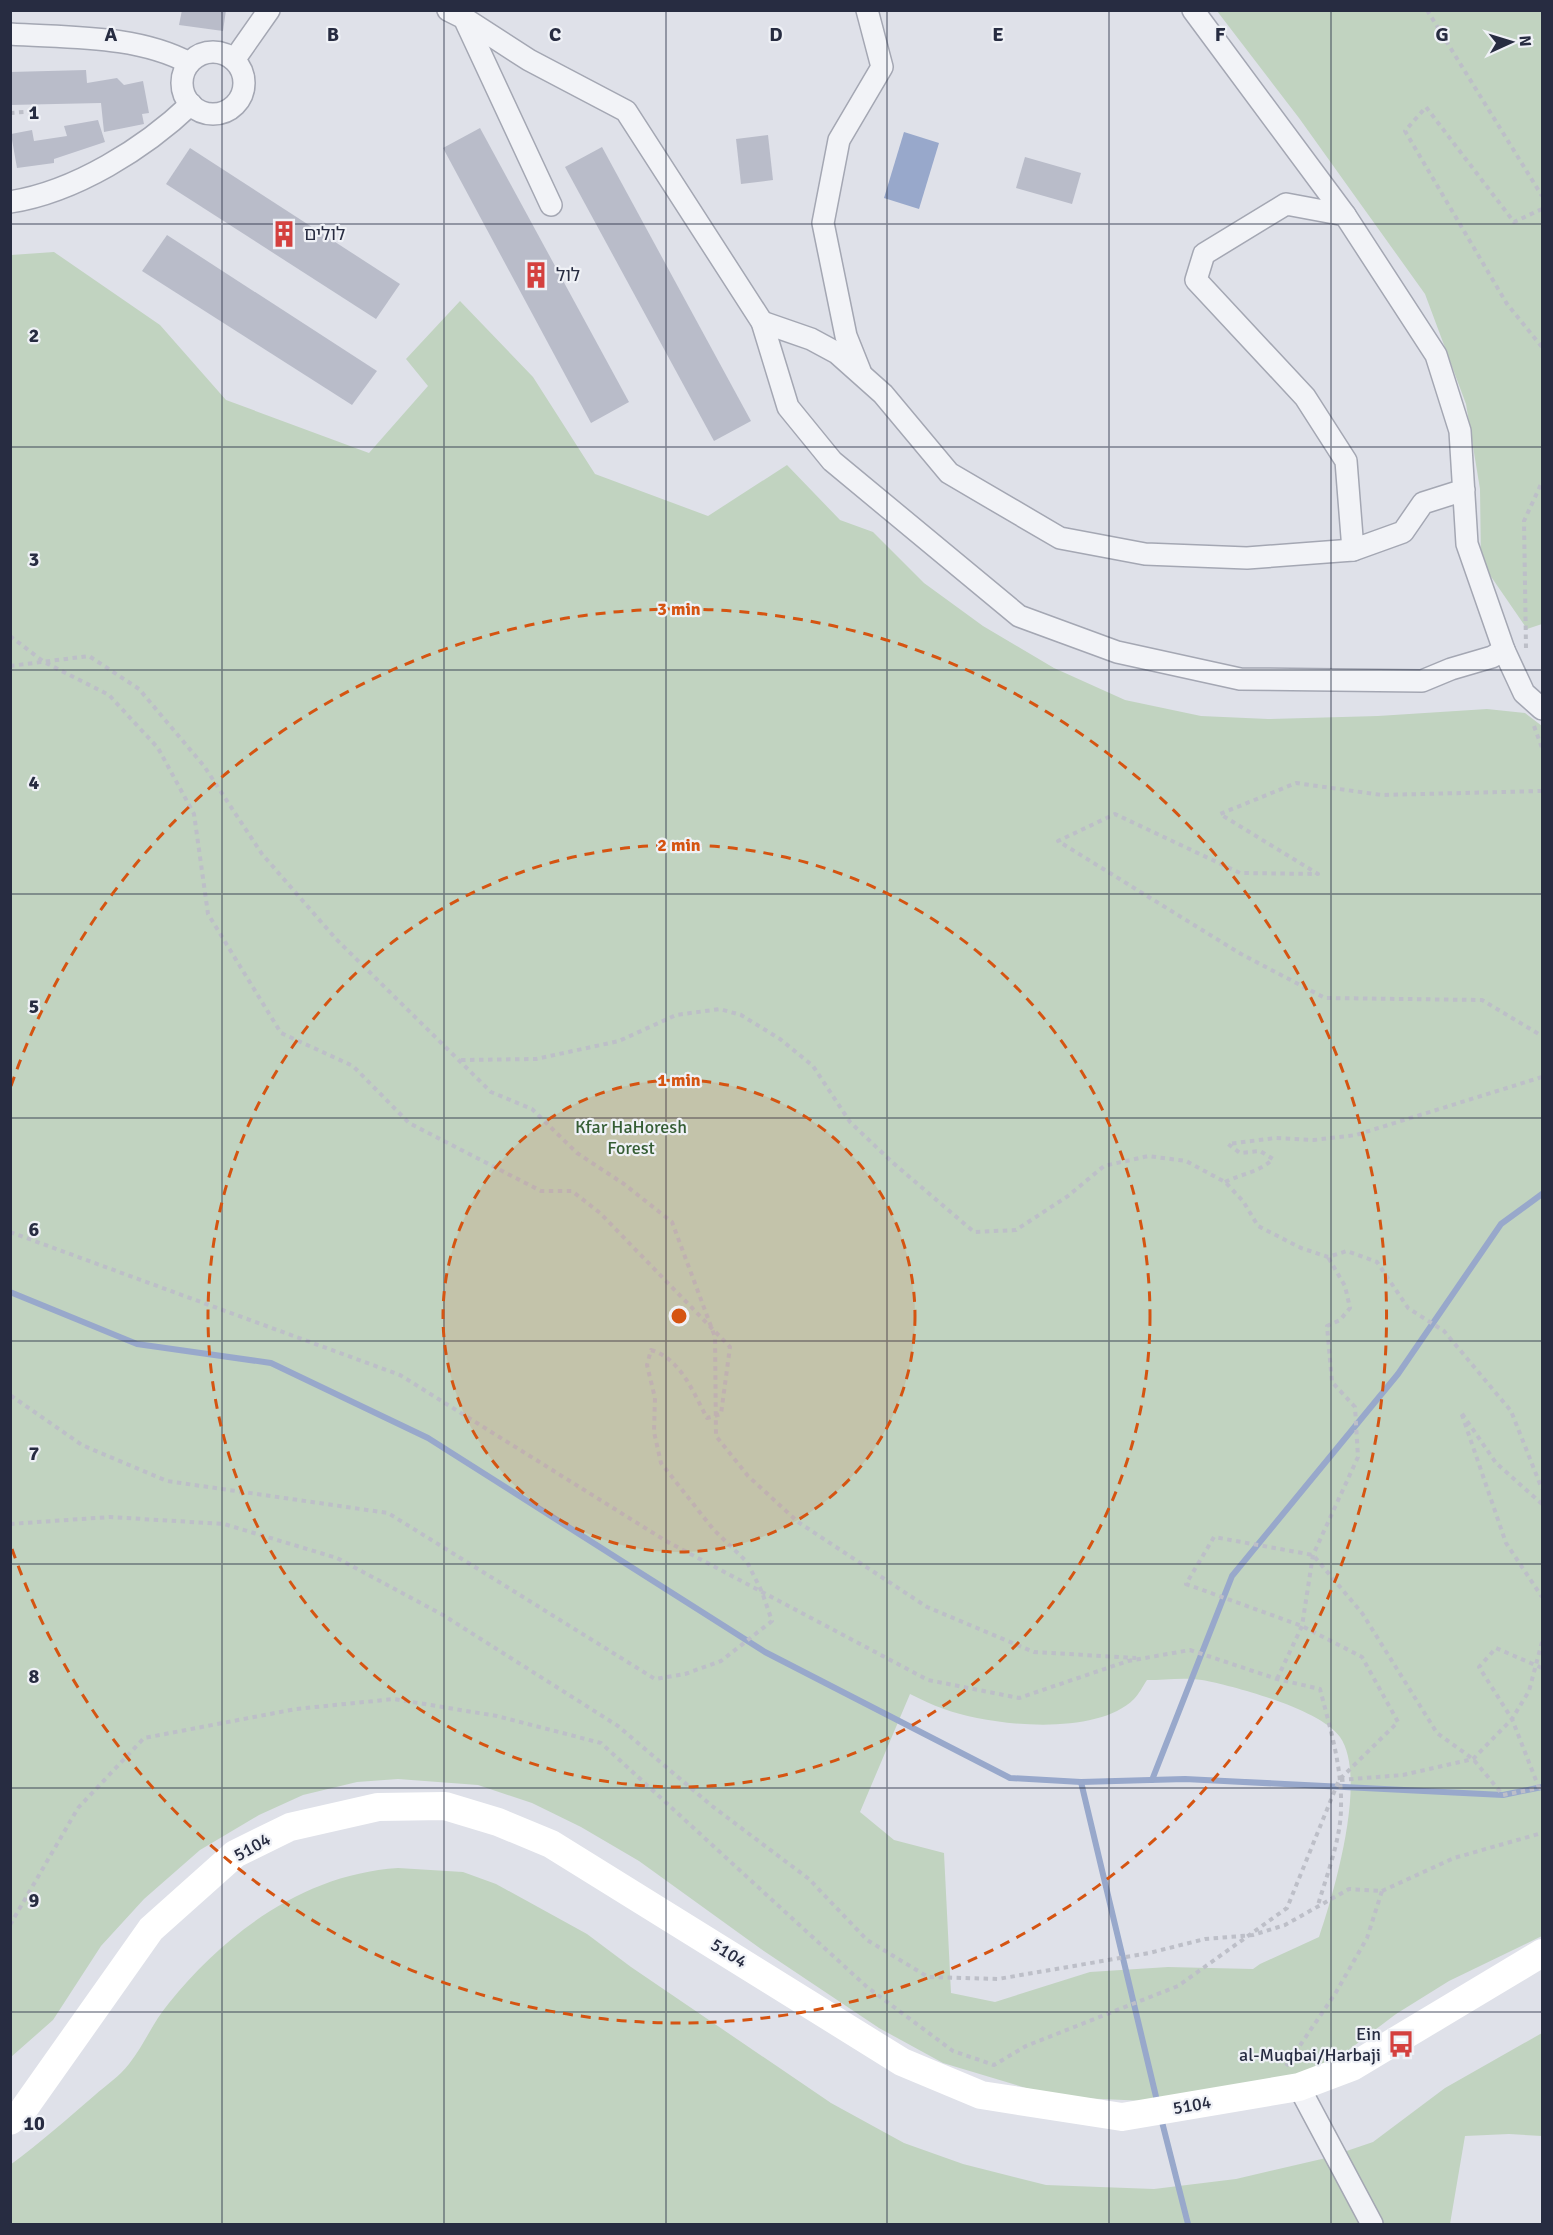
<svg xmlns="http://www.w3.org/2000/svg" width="1553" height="2235" viewBox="0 0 1553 2235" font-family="Signika,'Noto Sans Hebrew',sans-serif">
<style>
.green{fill:#c1d3c0;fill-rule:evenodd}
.water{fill:#98a8cb}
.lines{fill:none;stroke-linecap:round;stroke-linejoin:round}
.stream{stroke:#98a8cb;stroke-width:6}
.building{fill:#b9bcc9}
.street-casing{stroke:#a4a7b3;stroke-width:24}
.path{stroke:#bdbfc8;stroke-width:4;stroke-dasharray:4.5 4.5;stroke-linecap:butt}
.street{stroke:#f2f3f7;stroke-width:21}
.secondary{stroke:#fff;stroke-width:28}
.grid{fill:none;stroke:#272c41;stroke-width:1.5;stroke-opacity:0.55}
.ring{fill:none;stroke:#d55411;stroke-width:3;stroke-dasharray:10 8}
.labels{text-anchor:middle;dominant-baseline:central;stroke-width:4.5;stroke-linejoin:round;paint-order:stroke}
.poi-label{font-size:18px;fill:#272c41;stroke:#eff1f6;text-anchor:start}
.park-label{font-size:18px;fill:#355d34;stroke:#eff1f6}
.street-label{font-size:18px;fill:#272c41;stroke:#eff1f6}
.grid-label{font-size:20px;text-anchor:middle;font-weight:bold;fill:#272c41;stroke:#eff1f6;stroke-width:4.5;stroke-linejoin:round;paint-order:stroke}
.centre{fill:#d55411;stroke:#eff1f6;stroke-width:3}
.ring-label{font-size:18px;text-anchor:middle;font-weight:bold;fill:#d55411;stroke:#eff1f6;stroke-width:4.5;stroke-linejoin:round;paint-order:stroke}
</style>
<rect width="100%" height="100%" fill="#dfe1e9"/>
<g class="green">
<polygon points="1217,11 1542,11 1542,624 1527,629 1481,562 1480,489 1466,404 1425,294 1299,118"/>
<path d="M54 252 160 325 226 400 369 453 428 386 406 359 460 301 533 377 595 474 708 516 787 465 840 520 873 532 924 583 983 626 1054 668 1125 700 1201 716 1268 719 1378 716 1487 709 1525 713 1542 726V1936L1449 1981 1396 2014 1330 2064 1302 2073 1147 2101 1056 2097 943 2063 879 2028 761 1949 639 1861 581 1827 532 1803 478 1785 398 1779 357 1782 303 1795 259 1815 200 1850 144 1899 101 1946 53 2020 11 2057V255ZM1147 1680C1164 1680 1184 1677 1202 1680 1234 1686 1320 1709 1340 1737 1368 1777 1334 1893 1319 1937L1260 1964 1253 1969 1168 1967 1090 1972 995 2002 951 1993 944 1853 894 1840 860 1812 910 1694C921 1699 932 1705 944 1709 990 1726 1096 1737 1134 1699 1139 1694 1143 1686 1147 1680Z"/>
<path d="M398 1868 463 1872 496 1884 587 1934 631 1967 831 2103 904 2143 963 2164 1046 2185 1154 2189 1236 2179 1326 2158 1373 2142 1445 2088 1542 2033V2136L1509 2134 1465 2136 1450 2224H11L10 2165C40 2143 67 2119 95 2095 106 2085 120 2076 129 2064 144 2045 153 2022 169 2003 226 1932 305 1874 398 1868Z"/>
</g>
<polygon class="water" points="904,132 939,143 919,209 884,198"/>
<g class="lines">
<g class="stream">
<polyline points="10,1292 137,1344 271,1363 428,1438 765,1652 1010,1778 1081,1782 1185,1779 1503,1795 1542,1787"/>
<polyline points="1152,1780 1232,1576 1398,1374 1501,1224 1542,1194"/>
<polyline points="1081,1782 1158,2105"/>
<polyline points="1161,2118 1188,2224"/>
</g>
</g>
<g class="building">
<polygon points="182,10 226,10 223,31 179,25"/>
<polygon points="86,70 87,83 117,78 124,85 143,81 149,113 142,114 144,124 104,132 101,103 10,105 10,72"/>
<polygon points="98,120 105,142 54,159 54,163 17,168 11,134 32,130 34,141 67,136 64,126"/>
<polygon points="480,128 629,402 591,423 443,148"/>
<polygon points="768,135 773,180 741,184 736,139"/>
<polygon points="602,147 751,421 714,441 565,167"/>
<polygon points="190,148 400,284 376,319 166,184"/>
<polygon points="1025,157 1081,173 1072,204 1016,188"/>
<polygon points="167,235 377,371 352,405 142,271"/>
</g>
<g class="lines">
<defs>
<g id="street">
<polyline points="448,10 464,18 551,205"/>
<polyline points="1193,10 1345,215"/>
<polyline points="464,18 529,60 626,111 762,322 788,407 832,461 1019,616 1117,652 1240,679 1422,681 1451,669 1492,657 1504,650 1524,693 1542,709"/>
<path d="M10 34C69 38 137 35 189 63"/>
<circle cx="213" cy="83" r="31"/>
<polyline points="234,60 269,10"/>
<path d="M10 202C75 192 145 148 191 104"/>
<polyline points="762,322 811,339 837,353 883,394 949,473 1060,538 1145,554 1247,558 1353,550"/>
<polyline points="860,371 846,336 823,223 839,140 882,67 867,10"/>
<polyline points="1464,490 1423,503 1403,532 1353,550 1346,461 1305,397 1196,280 1204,254 1286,204 1345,215 1436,355 1460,431 1467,544 1504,650"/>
<polyline points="1299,2087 1372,2224"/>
</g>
</defs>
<use href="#street" class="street-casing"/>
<g class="path">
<polyline points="1427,10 1542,196"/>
<polyline points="10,113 35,111"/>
<polyline points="1542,209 1514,222 1426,107 1405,131 1507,304 1542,347"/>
<path d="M10 636 44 662 109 695 158 748 194 814 208 914 281 1033 353 1066 409 1123 541 1191H572L600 1213 730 1347 721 1414 707 1418C693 1392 681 1359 651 1350L647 1365 655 1398 654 1432 661 1463 713 1529 747 1562 762 1592 772 1621 721 1661 685 1674 655 1679 388 1513 167 1481 82 1445 10 1395"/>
<polyline points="1526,648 1524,521 1542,482"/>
<polyline points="10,666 89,656 139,689 204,766 262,854 336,939 491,1092 532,1109 577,1153 624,1184 672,1222 715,1337 716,1436 748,1476 798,1522 927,1607 1034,1652 1136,1658"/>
<polyline points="1534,726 1542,748"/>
<polyline points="1542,791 1382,795 1296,783 1220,814 1318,874 1240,873 1115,814 1058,841 1241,954 1325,998 1482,1000 1542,1036"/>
<polyline points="461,1060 536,1059 619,1041 676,1015 720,1009 741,1015 780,1039 813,1066 850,1122 892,1162 974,1232 1016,1230 1068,1196 1104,1166 1148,1156 1186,1161 1225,1182 1243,1201 1258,1226 1301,1248 1328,1257 1347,1251 1377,1262 1408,1308 1444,1331 1511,1411 1542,1489"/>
<path d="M1225 1182C1243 1173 1258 1173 1273 1159L1260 1151 1240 1153 1228 1144 1275 1138 1314 1140 1356 1135 1542 1077"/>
<path d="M10 1232 400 1375 666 1541 928 1680 1019 1698 1128 1661 1190 1650 1277 1679 1320 1689C1330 1728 1342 1766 1341 1807 1341 1839 1327 1874 1318 1905"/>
<polyline points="1542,1504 1496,1463 1461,1412 1506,1543 1542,1597"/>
<polyline points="10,1524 110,1517 224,1524 337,1558 443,1615 618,1726 712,1806 809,1879 867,1940 928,1977 998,1979 1149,1953 1205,1939 1253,1935 1285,1925 1349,1889 1382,1891 1367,1938 1335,1994 1286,2066"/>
<polyline points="1277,1679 1302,1626 1313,1555 1358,1457 1355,1407 1332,1382 1327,1326 1340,1320 1350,1308 1345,1286 1328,1257"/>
<polyline points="1340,1780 1403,1775 1473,1759 1512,1719 1529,1691 1542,1642"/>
<polyline points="1382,1891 1454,1858 1542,1833"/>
<polyline points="10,1925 78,1808 144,1738 296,1709 394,1699 497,1716 601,1743 867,1987 953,2051 994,2065 1026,2046 1178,1986 1287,1908 1339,1780 1398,1722 1362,1657 1302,1626 1186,1584 1214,1537 1313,1555 1362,1613 1437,1733 1473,1759 1503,1795 1539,1788 1512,1719 1479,1667 1496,1648 1542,1668"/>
</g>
<use href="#street" class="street"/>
<polyline class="secondary" points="10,2121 21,2113 151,1929 235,1854 290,1827 378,1807 445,1806 498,1822 551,1844 902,2062 981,2095 1122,2117 1299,2087 1352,2067 1542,1953"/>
</g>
<path class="grid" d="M222 10V2224M444 10V2224M666 10V2224M887 10V2224M1109 10V2224M1331 10V2224M10 224H1542M10 447H1542M10 670H1542M10 894H1542M10 1118H1542M10 1341H1542M10 1564H1542M10 1788H1542M10 2012H1542"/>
<circle cx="679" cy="1316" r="236" fill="#d55411" fill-opacity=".12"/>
<g class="ring">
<circle cx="679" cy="1316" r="236"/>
<circle cx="679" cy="1316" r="471"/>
<path d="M11 1086A707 707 0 1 1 11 1546"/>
</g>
<defs>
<symbol id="building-bare" viewBox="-9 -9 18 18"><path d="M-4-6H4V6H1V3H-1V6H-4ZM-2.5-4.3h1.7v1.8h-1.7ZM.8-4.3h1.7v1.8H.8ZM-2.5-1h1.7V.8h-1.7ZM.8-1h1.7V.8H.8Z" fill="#d4403e" stroke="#eff1f6" stroke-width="2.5" paint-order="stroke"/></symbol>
<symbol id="bus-bare" viewBox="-9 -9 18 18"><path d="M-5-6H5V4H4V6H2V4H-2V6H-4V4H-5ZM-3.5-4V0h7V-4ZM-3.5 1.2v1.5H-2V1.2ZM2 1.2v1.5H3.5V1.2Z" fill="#d4403e" stroke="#eff1f6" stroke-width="2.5" paint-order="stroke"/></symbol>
</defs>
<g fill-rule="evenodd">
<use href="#building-bare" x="265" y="215" width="38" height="38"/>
<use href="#building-bare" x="517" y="256" width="38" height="38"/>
<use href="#bus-bare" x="1382" y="2025" width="38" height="38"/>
</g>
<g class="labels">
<g class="poi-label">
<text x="304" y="234">לולים</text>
<text x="556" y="275">לול</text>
<text x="1381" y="2034" text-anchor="end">Ein<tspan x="1381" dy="21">al-Muqbai/Harbaji</tspan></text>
</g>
<g class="park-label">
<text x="631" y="1127">Kfar HaHoresh<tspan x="631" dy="21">Forest</tspan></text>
</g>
<g class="street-label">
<text transform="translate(252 1847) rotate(-29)">5104</text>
<text transform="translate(729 1953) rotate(32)">5104</text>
<text transform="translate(1192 2105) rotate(-10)">5104</text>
</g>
</g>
<g class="grid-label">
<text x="111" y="41">A</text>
<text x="333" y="41">B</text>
<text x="555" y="41">C</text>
<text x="776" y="41">D</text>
<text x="998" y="41">E</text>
<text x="1220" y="41">F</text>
<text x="1442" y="41">G</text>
<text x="34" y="119">1</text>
<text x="34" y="342">2</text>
<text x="34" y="566">3</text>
<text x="34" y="789">4</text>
<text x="34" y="1013">5</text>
<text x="34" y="1236">6</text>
<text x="34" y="1460">7</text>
<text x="34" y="1683">8</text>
<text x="34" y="1907">9</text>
<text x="34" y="2130">10</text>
</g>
<circle cx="679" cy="1316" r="9" class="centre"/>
<g class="ring-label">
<text x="679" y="615">3 min</text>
<text x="679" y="851">2 min</text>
<text x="679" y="1086">1 min</text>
</g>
<rect width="1553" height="2235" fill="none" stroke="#272c41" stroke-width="24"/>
<g transform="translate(1511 42) rotate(86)" stroke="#eff1f6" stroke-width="4.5" paint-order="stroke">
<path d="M0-4.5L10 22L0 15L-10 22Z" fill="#272c41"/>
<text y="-9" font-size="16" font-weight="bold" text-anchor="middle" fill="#272c41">N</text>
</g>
</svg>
